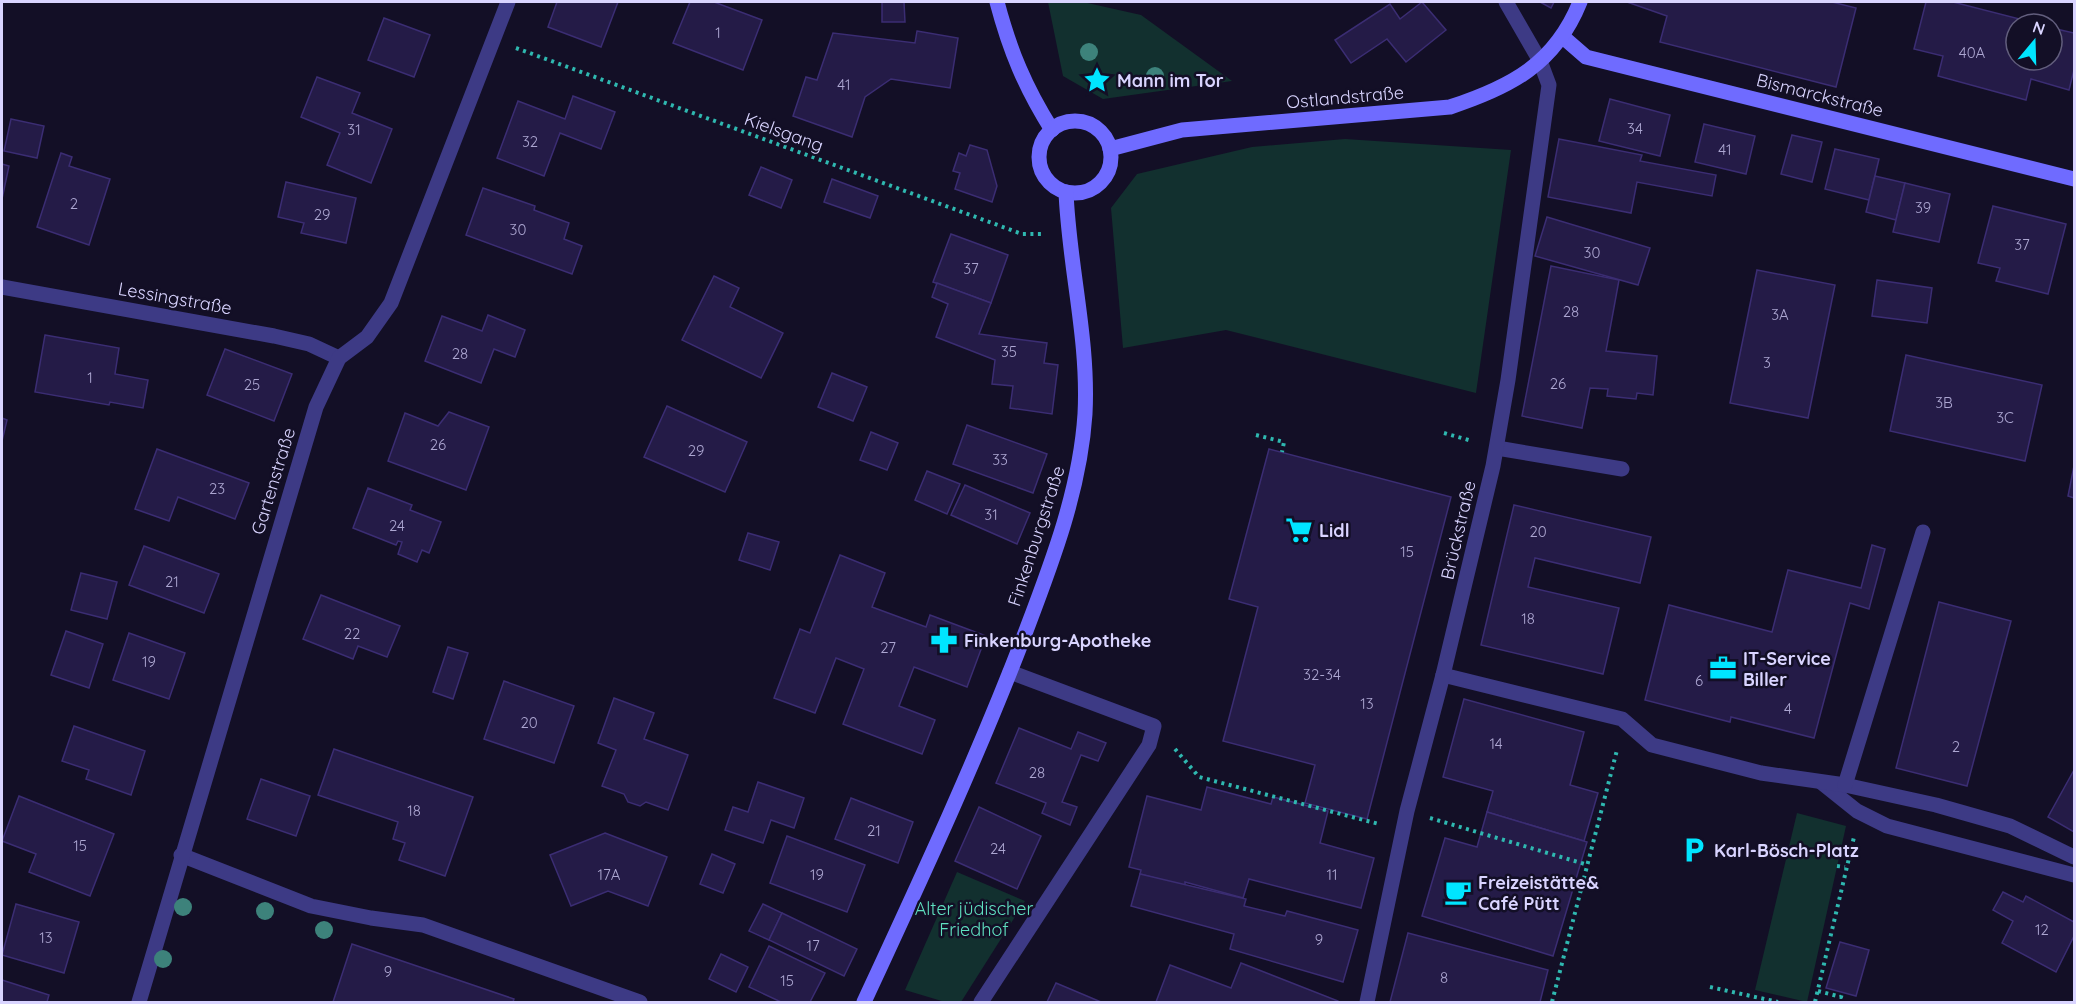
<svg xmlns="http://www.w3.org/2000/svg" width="2076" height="1004" viewBox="0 0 2076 1004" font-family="Quicksand,sans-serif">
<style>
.green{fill:#12302f}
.building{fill:#241b47;stroke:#3b2d73;stroke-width:1.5}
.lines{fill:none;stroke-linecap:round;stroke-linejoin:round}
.path{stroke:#2fb8b0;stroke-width:4;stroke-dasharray:3 4.5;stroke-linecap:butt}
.lane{stroke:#3d3a85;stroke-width:15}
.street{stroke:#3d3a85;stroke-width:15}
.secondary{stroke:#6f6bff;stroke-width:15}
.tree{fill:#3d827b}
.labels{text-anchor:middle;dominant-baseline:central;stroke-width:5;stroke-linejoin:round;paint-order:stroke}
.number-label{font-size:15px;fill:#aca6d1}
.poi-label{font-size:18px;font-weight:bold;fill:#d9d4ff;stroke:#130f26;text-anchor:start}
.street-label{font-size:18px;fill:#d9d4ff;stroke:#130f26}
.park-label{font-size:18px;fill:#5fe0c0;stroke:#130f26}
</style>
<rect width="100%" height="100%" fill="#130f26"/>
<g class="green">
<polygon points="1048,2 1083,2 1141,15 1232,81 1103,99 1063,76"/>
<polygon points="1345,139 1511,150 1476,393 1226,330 1123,348 1111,208 1137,174 1252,147"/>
<polygon points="1797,813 1846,826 1807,1002 1755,990"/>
<polygon points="957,872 1025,901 961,1002 945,1002 905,990"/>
</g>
<g class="building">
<polygon points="557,2 618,2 601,47 548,27"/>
<polygon points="690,2 714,2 762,20 743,70 673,43"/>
<polygon points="882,2 904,2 905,22 882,22"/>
<polygon points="1422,2 1446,30 1406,62 1387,39 1351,63 1335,40 1390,4 1400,19"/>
<polygon points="1540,2 1554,2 1551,8"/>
<polygon points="1627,2 1832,2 1856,8 1836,87 1660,42 1667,16"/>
<polygon points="1926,2 1953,2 2039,24 2016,24 2016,60 2052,60 2052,28 2074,33 2074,70 2069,90 2031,79 2026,100 1938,76 1943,56 1914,49"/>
<polygon points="384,18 430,35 414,77 368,60"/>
<polygon points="917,31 958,38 950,88 891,79 865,97 852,137 793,116 806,77 817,80 833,33 915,43"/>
<polygon points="317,77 360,93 352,113 392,129 371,183 327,165 340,133 301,117"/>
<polygon points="573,96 615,112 601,149 560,133 544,176 497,158 518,101 565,119"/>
<polygon points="1610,99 1670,115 1660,156 1599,141"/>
<polygon points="11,119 44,126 37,158 4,151"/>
<polygon points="1704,124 1755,136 1746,174 1695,162"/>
<polygon points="1792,135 1822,142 1812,182 1781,174"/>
<polygon points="1559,139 1642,155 1640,161 1716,175 1712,196 1637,182 1631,213 1548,197"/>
<polygon points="970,145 987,150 997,186 992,202 955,189 960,173 953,171 959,153 966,156"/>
<polygon points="1835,149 1879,159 1869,200 1825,189"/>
<polygon points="61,153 72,157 69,166 110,179 89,245 37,227"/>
<polygon points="2,164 9,166 2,199"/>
<polygon points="761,167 792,180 781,208 749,195"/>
<polygon points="1875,176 1905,183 1896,220 1866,212"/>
<polygon points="832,179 878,196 870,218 824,202"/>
<polygon points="286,182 356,198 346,243 301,233 304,223 278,217"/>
<polygon points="1905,183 1950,194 1939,242 1893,232"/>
<polygon points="483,188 535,206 534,210 569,223 564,239 582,246 572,274 466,235"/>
<polygon points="1993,206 2066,224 2048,294 1996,281 2000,268 1978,263"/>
<polygon points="1547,217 1650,248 1638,285 1535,256"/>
<polygon points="951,234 1008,255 991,303 933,282"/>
<polygon points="1551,266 1619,280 1606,351 1657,356 1653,395 1637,393 1636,399 1607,396 1608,389 1590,388 1582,428 1522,416"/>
<polygon points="1757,270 1835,285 1808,418 1730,403"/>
<polygon points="714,276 739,288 730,307 783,333 761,378 682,340"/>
<polygon points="1877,280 1932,288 1927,323 1872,316"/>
<polygon points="937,283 991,303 979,334 1047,343 1044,363 1058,365 1052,414 1010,408 1013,386 992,384 995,360 936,337 948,304 932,297"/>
<polygon points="488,315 525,330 515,357 494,349 481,383 425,361 442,316 482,331"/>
<polygon points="45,335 119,348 115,374 148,380 143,408 110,402 109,405 35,392"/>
<polygon points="225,349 292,374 274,421 207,395"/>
<polygon points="1906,355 2042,385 2025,461 1890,431"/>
<polygon points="832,373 867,387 853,421 818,407"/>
<polygon points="667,406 747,442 725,492 644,457"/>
<polygon points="449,412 489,427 466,490 388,461 405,413 438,426"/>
<polygon points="2,418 7,420 2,441"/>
<polygon points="967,425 1047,454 1033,493 953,464"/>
<polygon points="871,432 898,443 887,470 860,460"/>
<polygon points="157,449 249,483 235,519 178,497 169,521 135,509"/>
<polygon points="1269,449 1451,497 1367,819 1305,803 1315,765 1223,741 1258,607 1229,599"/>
<polygon points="2074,466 2074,498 2068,496"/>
<polygon points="927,471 960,484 947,514 915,500"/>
<polygon points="965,485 1030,513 1017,544 951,515"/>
<polygon points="368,488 412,505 410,510 441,522 429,553 422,550 417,562 398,554 402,542 398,541 396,545 353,528"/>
<polygon points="1514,505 1651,537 1640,583 1535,558 1528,587 1619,608 1603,674 1481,645"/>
<polygon points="748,533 779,542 770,570 739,560"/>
<polygon points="1872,545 1885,549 1869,609 1850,603 1814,738 1731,717 1730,722 1645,700 1669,605 1772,632 1788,570 1861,588"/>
<polygon points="144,546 219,574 204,613 129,585"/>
<polygon points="840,555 885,573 872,607 926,627 930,615 986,636 967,687 914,667 899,706 935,720 922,754 843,724 864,669 836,658 815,713 774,698 800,629 810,633"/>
<polygon points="81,573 117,582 107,619 71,610"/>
<polygon points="321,595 400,626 387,657 358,646 353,659 303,639"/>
<polygon points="1939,602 2011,621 1967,786 1896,768"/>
<polygon points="66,631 103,644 89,688 51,675"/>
<polygon points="129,633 185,653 169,699 113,680"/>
<polygon points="448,647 468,653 453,699 433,692"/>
<polygon points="504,681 574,706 554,763 484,739"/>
<polygon points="614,698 654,713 644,739 688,755 668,810 646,802 640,806 628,802 624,794 602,786 616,750 598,743"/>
<polygon points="1464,699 1584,732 1570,785 1598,793 1584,841 1487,812 1493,791 1443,777"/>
<polygon points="74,726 145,751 131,795 86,779 89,770 62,761"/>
<polygon points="1019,728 1071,749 1078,732 1106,743 1098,761 1081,755 1062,802 1077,807 1070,825 1042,813 1046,803 996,783"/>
<polygon points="334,749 473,797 445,876 399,860 405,843 393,839 398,822 318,795"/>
<polygon points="2074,770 2074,832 2048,817"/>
<polygon points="261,779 310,796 296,836 247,819"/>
<polygon points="758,782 804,798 794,828 771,820 763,843 725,830 733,807 748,812"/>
<polygon points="1207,787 1271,804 1273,797 1328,811 1320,843 1374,858 1361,908 1249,879 1243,898 1185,882 1185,886 1140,874 1141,870 1129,867 1147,796 1201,810"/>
<polygon points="19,796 114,834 90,896 29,872 36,854 2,841"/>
<polygon points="851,798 913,822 898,863 835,839"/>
<polygon points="979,807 1041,836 1017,889 955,861"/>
<polygon points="1487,812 1587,842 1553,956 1422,916 1445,838 1477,847"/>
<polygon points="605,833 667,857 648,906 608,891 571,906 550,855"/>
<polygon points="787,836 865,865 847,912 770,883"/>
<polygon points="712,854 735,864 723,893 700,884"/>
<polygon points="1140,874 1246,899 1244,906 1285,916 1287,911 1358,930 1343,982 1230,949 1234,934 1131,906"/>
<polygon points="2003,892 2023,902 2026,896 2074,922 2074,936 2056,972 2002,943 2013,921 1993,910"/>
<polygon points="16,904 79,922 64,973 2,955"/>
<polygon points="763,904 782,913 769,940 749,931"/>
<polygon points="782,913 857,949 844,976 769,940"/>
<polygon points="1408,933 1548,970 1540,1002 1390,1002"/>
<polygon points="1840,942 1869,950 1856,996 1826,988"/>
<polygon points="352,944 514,999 513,1002 333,1002"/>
<polygon points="769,946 825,973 810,1002 781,1002 749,987"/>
<polygon points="721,954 748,967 736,992 709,979"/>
<polygon points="1241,963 1338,1001 1338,1002 1156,1002 1170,965 1231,988"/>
<polygon points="2,980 49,995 47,1002 2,1002"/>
<polygon points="1056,983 1101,1002 1047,1002"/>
</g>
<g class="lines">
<g class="path">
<polyline points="516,48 1022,234 1043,234"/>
<polyline points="1444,433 1472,441"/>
<polyline points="1256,435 1284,442 1282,452"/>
<polyline points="1175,749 1199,777 1379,824"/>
<polyline points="1430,818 1588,865"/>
<polyline points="1837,866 1845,867"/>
<polyline points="1710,987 1778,1002"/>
<polyline points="1818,991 1841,997 1842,993"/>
<polyline points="1552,1002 1617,750"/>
<polyline points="1815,1002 1854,837"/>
</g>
<g class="lane">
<polyline points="1497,448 1622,469"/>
<polyline points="1822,783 1857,811 1887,826 2074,875"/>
<polyline points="181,855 311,906 371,918 423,925 640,1002"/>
<polyline points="981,1002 1149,745 1154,726 1010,672"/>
</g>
<g class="street">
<polyline points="2,287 274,336 309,344 339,358"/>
<polyline points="1443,675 1622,719 1652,745 1761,773 1845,785 1936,805 2010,826 2074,857"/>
<polyline points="1845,785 1923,532"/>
<polyline points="139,1002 316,407 339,358 367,337 391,303 508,2"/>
<polyline points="1367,1002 1407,811 1443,675 1493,466 1508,380 1549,85 1540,61 1506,2"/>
</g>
<g class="secondary">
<path d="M997 2C1010 51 1025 87 1052 130"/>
<polyline points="1563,37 1586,57 2074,179"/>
<circle cx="1075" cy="157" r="36"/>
<path d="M1110 149 1182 130 1450 107C1511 87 1555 64 1580 2"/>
<path d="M864 1002C920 881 976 761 1024 636 1051 565 1080 491 1085 414 1089 339 1069 267 1066 192"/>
</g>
</g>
<g class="tree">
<circle cx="1089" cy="52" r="9"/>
<circle cx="1155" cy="76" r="9"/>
<circle cx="183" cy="907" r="9"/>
<circle cx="265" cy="911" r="9"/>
<circle cx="324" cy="930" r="9"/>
<circle cx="163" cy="959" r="9"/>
</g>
<defs>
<symbol id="sight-bare" viewBox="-9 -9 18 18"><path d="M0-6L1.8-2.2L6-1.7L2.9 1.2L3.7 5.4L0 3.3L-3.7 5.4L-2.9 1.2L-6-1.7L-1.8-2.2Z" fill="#00e5ff" stroke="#130f26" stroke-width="2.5" paint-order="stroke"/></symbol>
<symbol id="supermarket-bare" viewBox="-9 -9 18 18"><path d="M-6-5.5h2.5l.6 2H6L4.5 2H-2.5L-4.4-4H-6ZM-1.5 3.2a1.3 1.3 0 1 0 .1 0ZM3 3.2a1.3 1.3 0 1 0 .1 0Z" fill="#00e5ff" stroke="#130f26" stroke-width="2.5" paint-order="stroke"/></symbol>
<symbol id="pharmacy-bare" viewBox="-9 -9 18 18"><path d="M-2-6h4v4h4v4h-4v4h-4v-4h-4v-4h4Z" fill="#00e5ff" stroke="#130f26" stroke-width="2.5" paint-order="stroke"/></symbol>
<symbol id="office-bare" viewBox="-9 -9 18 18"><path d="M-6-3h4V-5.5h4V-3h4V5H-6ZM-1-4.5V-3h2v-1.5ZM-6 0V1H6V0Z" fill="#00e5ff" stroke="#130f26" stroke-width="2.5" paint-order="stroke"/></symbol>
<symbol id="parking-bare" viewBox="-9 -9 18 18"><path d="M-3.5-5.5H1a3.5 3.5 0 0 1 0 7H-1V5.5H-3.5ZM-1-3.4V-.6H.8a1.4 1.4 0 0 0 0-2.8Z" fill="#00e5ff" stroke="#130f26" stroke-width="2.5" paint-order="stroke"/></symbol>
<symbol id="cafe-bare" viewBox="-9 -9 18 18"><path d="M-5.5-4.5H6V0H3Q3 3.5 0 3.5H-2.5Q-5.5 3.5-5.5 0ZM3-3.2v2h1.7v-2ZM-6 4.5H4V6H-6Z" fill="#00e5ff" stroke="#130f26" stroke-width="2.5" paint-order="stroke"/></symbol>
</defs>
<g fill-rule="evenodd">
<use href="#sight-bare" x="1078" y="61" width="38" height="38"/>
<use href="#supermarket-bare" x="1280" y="511" width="38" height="38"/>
<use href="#pharmacy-bare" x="925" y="621" width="38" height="38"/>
<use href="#office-bare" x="1704" y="649" width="38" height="38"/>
<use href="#parking-bare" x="1675" y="831" width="38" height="38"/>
<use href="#cafe-bare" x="1439" y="873" width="38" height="38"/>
</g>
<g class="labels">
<g class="number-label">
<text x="718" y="32">1</text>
<text x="1972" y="52">40A</text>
<text x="844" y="84">41</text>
<text x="1635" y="128">34</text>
<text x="354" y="129">31</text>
<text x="530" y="141">32</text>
<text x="1725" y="149">41</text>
<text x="74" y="203">2</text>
<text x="1923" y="207">39</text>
<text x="322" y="214">29</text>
<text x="518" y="229">30</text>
<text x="2022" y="244">37</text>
<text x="1592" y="252">30</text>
<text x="971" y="268">37</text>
<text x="1571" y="311">28</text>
<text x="1780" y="314">3A</text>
<text x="1009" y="351">35</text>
<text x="460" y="353">28</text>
<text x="1767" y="362">3</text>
<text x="90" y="377">1</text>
<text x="1558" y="383">26</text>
<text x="252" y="384">25</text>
<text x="1944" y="402">3B</text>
<text x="2005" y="417">3C</text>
<text x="438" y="444">26</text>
<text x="696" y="450">29</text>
<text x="1000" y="459">33</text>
<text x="217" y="488">23</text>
<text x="991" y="514">31</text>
<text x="397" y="525">24</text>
<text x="1538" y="531">20</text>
<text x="1407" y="551">15</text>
<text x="172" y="581">21</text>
<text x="1528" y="618">18</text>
<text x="352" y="633">22</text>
<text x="888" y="647">27</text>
<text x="149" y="661">19</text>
<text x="1322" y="674">32-34</text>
<text x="1699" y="680">6</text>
<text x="1367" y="703">13</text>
<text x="1788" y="708">4</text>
<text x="529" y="722">20</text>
<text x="1496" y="743">14</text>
<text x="1956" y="746">2</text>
<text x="1037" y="772">28</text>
<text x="414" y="810">18</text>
<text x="874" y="830">21</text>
<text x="80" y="845">15</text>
<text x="998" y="848">24</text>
<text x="609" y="874">17A</text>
<text x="817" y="874">19</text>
<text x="1332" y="874">11</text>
<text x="2042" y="929">12</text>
<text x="46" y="937">13</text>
<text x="1319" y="939">9</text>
<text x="813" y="945">17</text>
<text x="388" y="971">9</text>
<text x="1444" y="977">8</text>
<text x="787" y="980">15</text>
</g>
<g class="poi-label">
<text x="1117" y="80">Mann im Tor</text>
<text x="1319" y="530">Lidl</text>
<text x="964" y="640">Finkenburg-Apotheke</text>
<text x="1743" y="658">IT-Service<tspan x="1743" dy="21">Biller</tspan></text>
<text x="1714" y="850">Karl-Bösch-Platz</text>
<text x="1478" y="882">Freizeistätte&amp;<tspan x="1478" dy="21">Café Pütt</tspan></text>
</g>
<g class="street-label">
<text transform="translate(1820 95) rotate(14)">Bismarckstraße</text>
<text transform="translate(1345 97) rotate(-5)">Ostlandstraße</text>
<text transform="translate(784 132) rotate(20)">Kielsgang</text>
<text transform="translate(175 298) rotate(10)">Lessingstraße</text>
<text transform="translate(273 481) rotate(-73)">Gartenstraße</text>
<text transform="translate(1458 530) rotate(-77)">Brückstraße</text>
<text transform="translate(1036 536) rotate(-72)">Finkenburgstraße</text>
</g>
<g class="park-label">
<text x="974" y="908">Alter jüdischer<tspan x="974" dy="21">Friedhof</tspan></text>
</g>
</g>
<rect width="2076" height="1004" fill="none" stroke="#d9d4ff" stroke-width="6"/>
<g transform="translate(2034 42) rotate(19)"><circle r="28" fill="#130f26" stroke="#625e7d" stroke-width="1.5"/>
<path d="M0-4.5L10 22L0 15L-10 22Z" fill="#00e5ff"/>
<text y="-9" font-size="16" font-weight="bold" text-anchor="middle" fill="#d9d4ff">N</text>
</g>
</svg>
